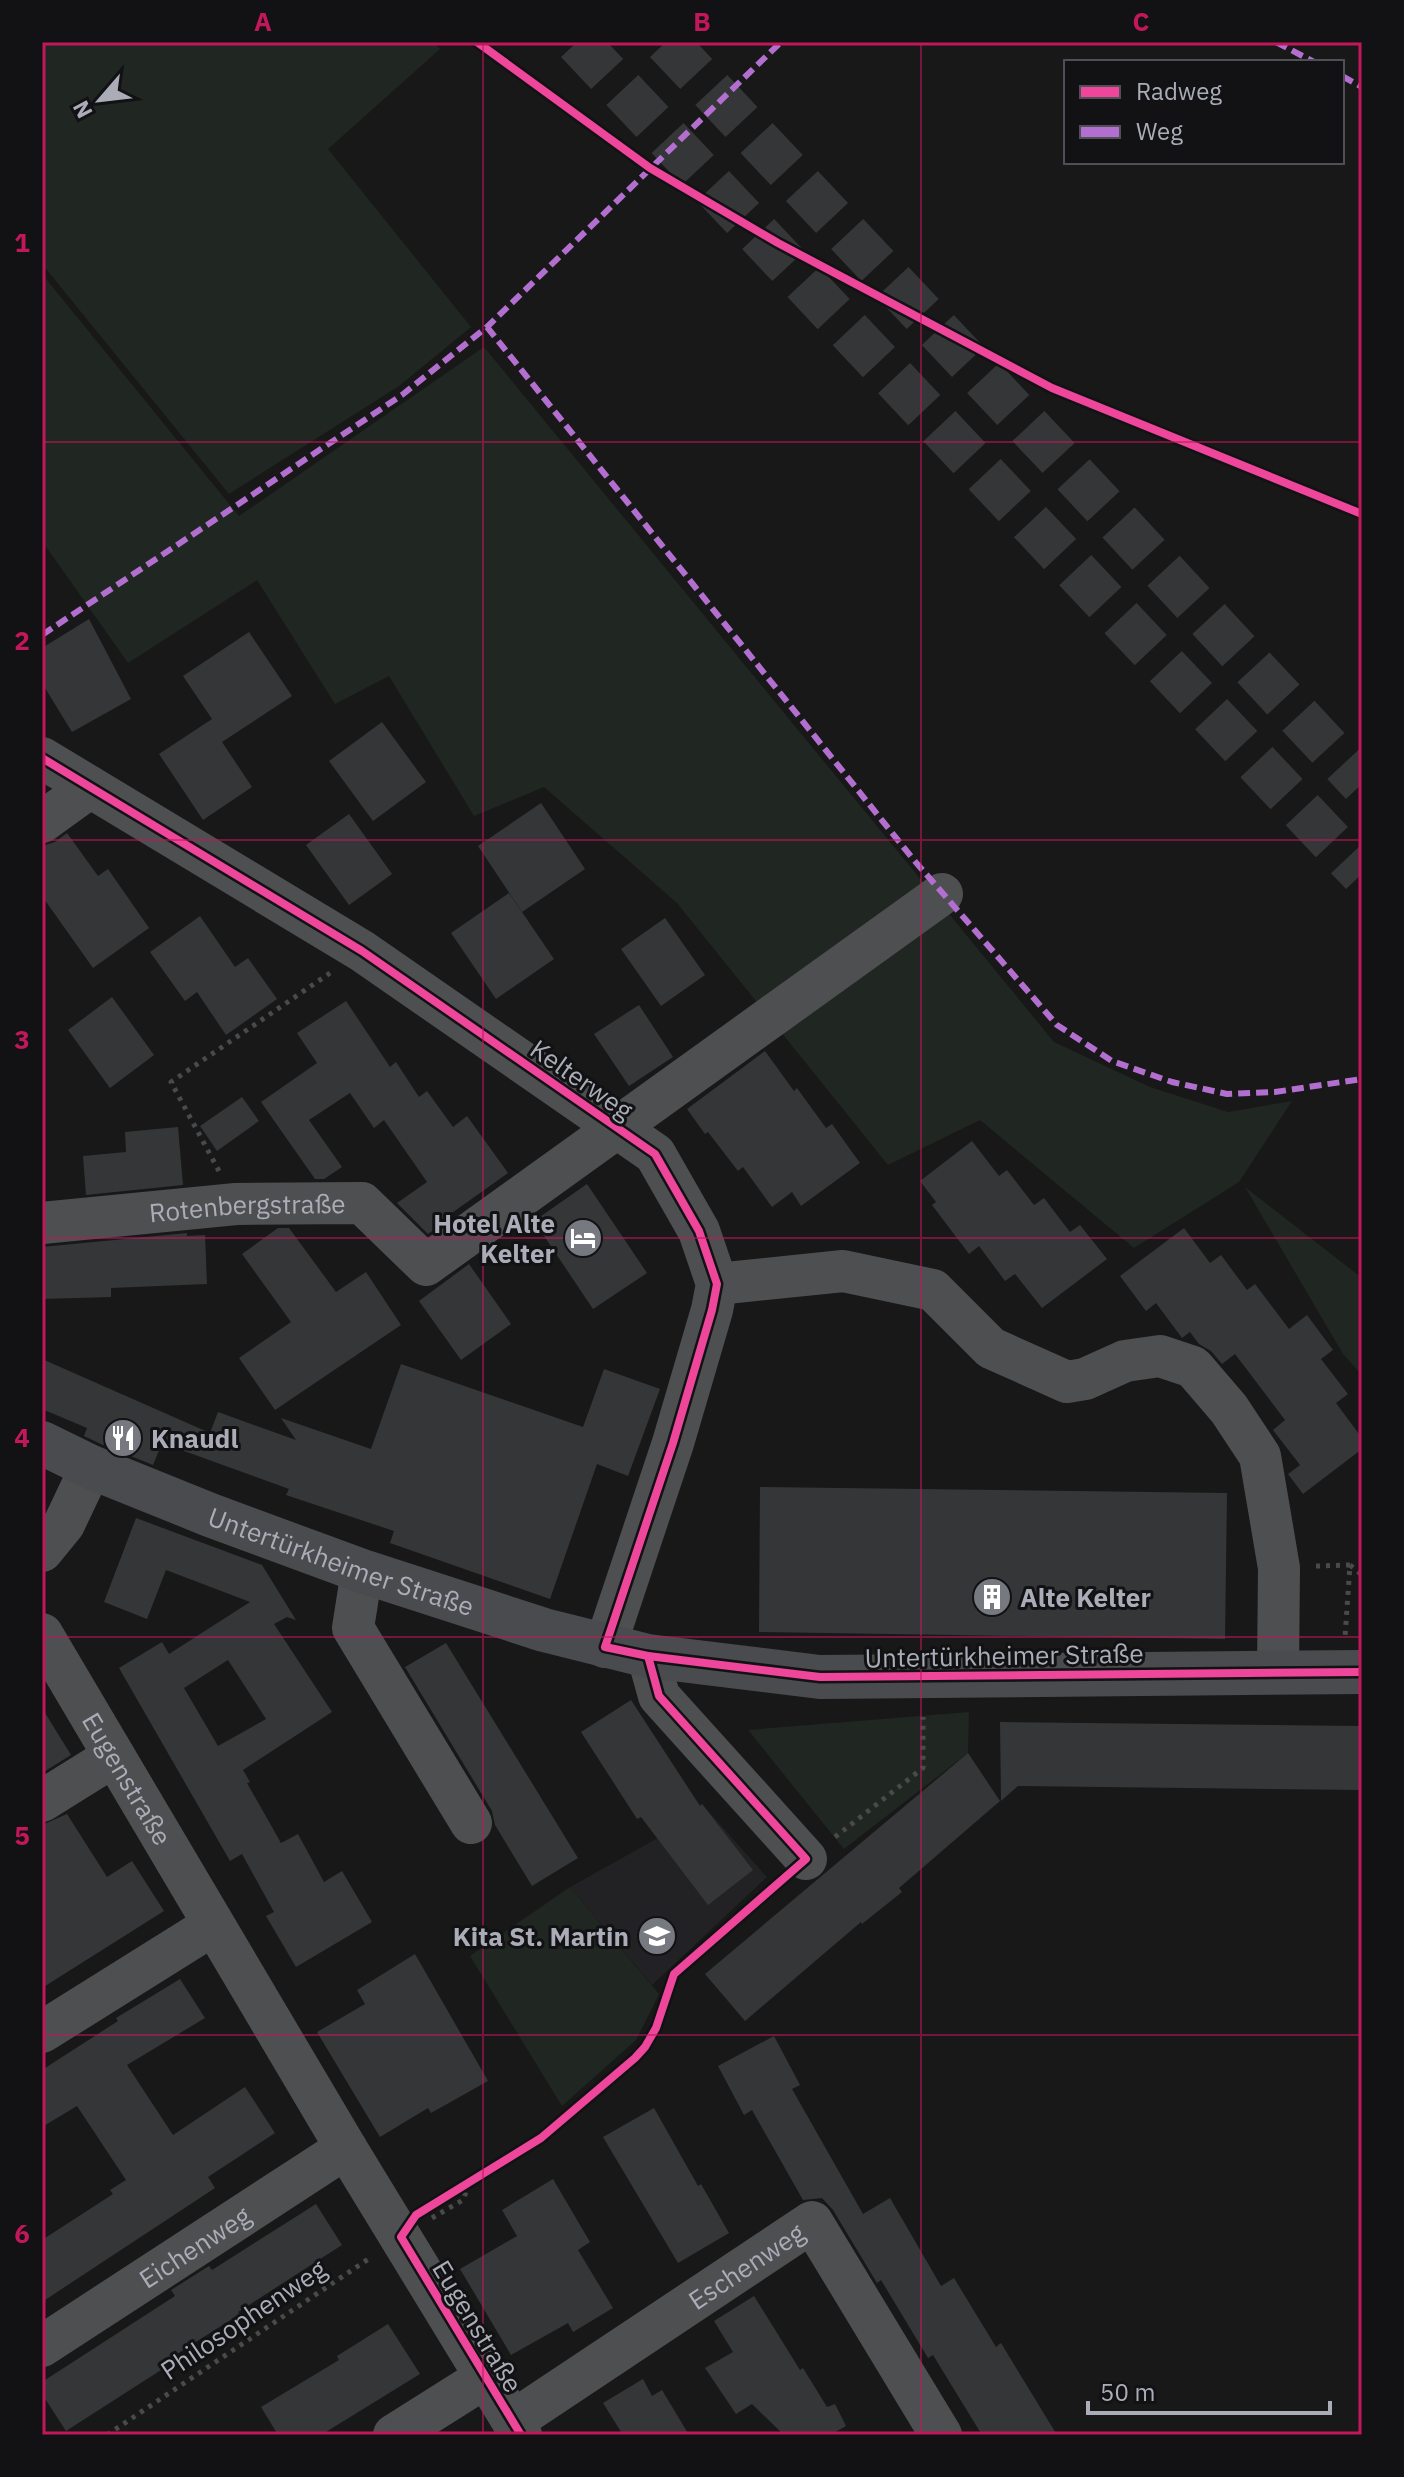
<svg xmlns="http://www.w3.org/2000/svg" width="1404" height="2477" viewBox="0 0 1404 2477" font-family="'IBM Plex Sans',sans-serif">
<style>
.built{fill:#222224}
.green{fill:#202621}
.building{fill:#353637;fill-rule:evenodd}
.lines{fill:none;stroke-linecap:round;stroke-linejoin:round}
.highway-tunnel{stroke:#353638;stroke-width:44;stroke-dasharray:44 22;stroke-linecap:butt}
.path{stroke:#494a4c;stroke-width:5;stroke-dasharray:4 6;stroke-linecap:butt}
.minor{stroke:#4e4f51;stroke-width:42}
.major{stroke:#4a4b4e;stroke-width:44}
.quiet{stroke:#b36fd0;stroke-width:6;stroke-dasharray:12 6;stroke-linecap:butt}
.cycleway-casing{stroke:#121214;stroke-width:13}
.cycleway{stroke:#ed469a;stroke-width:8}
.grid{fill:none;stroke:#c2185b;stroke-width:2;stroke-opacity:0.55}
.labels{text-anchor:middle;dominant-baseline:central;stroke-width:6;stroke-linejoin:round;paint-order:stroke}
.street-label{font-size:26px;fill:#aaadb8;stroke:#121214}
.poi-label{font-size:26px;font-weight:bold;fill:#aaadb8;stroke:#121214;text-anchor:end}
.neatline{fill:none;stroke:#c2185b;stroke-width:3}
.grid-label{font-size:26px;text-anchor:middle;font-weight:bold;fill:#c2185b}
</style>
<rect width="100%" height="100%" fill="#181818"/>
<polygon class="built" points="702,1804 767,1877 652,1985 570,1887 658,1838"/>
<g class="green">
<polygon points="42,42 433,42 440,49 328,149 471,327 399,386 229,494 42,264"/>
<polygon points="42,274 239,516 484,347 1054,1042 1150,1087 1228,1112 1292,1101 1239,1182 1134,1248 980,1120 888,1165 677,903 544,787 474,816 389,676 335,704 257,580 128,663 42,541"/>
<polygon points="1245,1187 1362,1278 1362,1375 1343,1354"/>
<polygon points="969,1712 968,1753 844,1849 748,1730"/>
<polygon points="570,1887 659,1994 636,2040 562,2106 470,1956"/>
</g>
<g class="building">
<polygon points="89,619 131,699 72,732 42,683 42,648"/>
<polygon points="249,632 292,696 222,742 252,787 203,820 159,754 212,719 183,676"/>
<polygon points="382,722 426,782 373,821 329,761"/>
<polygon points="541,803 585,869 522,912 478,846"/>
<polygon points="349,814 392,874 349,905 306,845"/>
<polygon points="67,833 98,876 108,869 149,928 93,968 42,896 42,846 55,842"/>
<polygon points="509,893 554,959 496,999 451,933"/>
<polygon points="200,916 235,967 248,958 277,999 226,1035 197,992 185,1001 150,952"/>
<polygon points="665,918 705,975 661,1006 621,949"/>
<polygon points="112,997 154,1055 110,1088 68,1030"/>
<polygon points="346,1001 390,1067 396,1062 419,1097 427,1091 453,1127 467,1116 508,1173 435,1225 436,1228 428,1234 397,1203 427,1182 384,1120 374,1128 350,1093 309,1120 342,1167 324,1179 315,1179 261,1102 317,1063 297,1033"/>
<polygon points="639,1005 673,1057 629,1086 594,1034"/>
<polygon points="765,1051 794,1091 797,1088 826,1128 832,1124 860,1163 801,1206 792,1192 772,1207 743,1167 738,1171 708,1132 705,1134 687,1109"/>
<polygon points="242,1097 259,1121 217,1151 200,1126"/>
<polygon points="178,1127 183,1185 86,1195 83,1156 126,1152 125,1132"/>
<polygon points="972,1141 999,1176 1007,1170 1034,1205 1044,1198 1070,1232 1080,1225 1107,1259 1042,1308 1015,1274 1005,1281 979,1246 969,1254 932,1205 936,1202 920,1181"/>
<polygon points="587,1184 647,1273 593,1309 534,1221"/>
<polygon points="278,1228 289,1228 336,1292 366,1272 401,1325 275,1410 239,1358 291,1322 242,1254"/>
<polygon points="1184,1228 1210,1263 1221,1255 1247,1290 1255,1284 1289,1329 1307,1315 1333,1350 1321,1359 1348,1394 1336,1403 1362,1438 1362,1449 1303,1494 1288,1474 1300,1465 1273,1430 1285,1420 1235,1354 1222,1364 1211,1351 1199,1344 1190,1332 1182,1338 1156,1303 1146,1311 1120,1276"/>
<polygon points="187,1233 187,1236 205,1235 207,1284 111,1288 111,1297 42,1299 42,1247"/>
<polygon points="469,1264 511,1324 461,1360 419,1301"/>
<polygon points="42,1359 210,1433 218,1412 296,1440 281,1418 371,1449 401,1364 583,1427 604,1369 660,1389 628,1476 597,1464 550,1599 390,1543 394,1531 286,1495 289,1489 162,1443 153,1465 101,1444 84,1436 87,1428 42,1409"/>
<polygon points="760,1487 1227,1493 1225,1639 759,1632"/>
<path d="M136 1518 262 1565 296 1620 287 1617 274 1624 332 1712 243 1770 250 1782 247 1783 281 1843 298 1834 324 1882 342 1871 372 1922 296 1967 266 1916 274 1912 242 1854 230 1861 119 1668 162 1642 169 1654 250 1602 166 1570 147 1619 104 1602ZM228 1660 266 1719 218 1746 184 1688Z"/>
<polygon points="446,1643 578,1858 532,1886 495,1825 492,1811 405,1667"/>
<polygon points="631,1700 700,1806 702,1804 753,1870 708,1905 641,1817 637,1819 581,1732"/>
<polygon points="42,1708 71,1755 42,1773"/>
<polygon points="1000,1722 1362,1726 1362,1790 1018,1786 1001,1801"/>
<polygon points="968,1753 1000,1801 899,1888 902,1892 862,1924 861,1922 745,2021 705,1974"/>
<polygon points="67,1814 107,1877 132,1861 164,1911 42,1988 42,1825"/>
<polygon points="415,1954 488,2081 431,2113 428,2108 380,2137 317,2032 365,2004 357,1990"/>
<polygon points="180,1979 205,2018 127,2065 173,2135 245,2087 275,2133 208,2177 215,2188 42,2302 42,2240 113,2194 110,2190 126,2180 77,2106 42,2127 42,2070 118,2021 116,2018"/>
<polygon points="774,2036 800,2085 792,2089 863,2214 890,2198 941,2286 954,2278 996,2347 1001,2343 1057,2435 982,2435 933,2355 928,2358 881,2280 877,2283 833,2210 822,2198 803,2200 752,2110 744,2115 718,2066"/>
<polygon points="654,2108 698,2186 701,2184 729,2233 678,2263 603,2137"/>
<polygon points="553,2179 590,2242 578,2250 613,2308 573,2332 568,2323 511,2355 460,2269 517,2236 502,2210"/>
<polygon points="316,2204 342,2245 238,2312 240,2314 169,2359 172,2363 66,2431 42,2394 42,2382 175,2296 171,2290 209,2266 212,2270"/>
<polygon points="754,2296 800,2370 803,2368 827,2407 835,2404 846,2426 830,2435 784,2435 752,2404 736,2414 705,2368 733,2352 714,2321"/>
<polygon points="388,2324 420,2374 321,2435 278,2435 261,2407 339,2360 337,2356"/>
<polygon points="643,2379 652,2396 662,2390 689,2435 623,2435 603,2403"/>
</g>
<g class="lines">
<g class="highway-tunnel">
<polyline points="577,42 1362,874"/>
<polyline points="666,42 1052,451 1362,784"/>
</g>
<g class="path">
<polyline points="219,1171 171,1082 330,973"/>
<polyline points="1350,1565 1362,1575"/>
<polyline points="1316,1566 1350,1565 1345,1637"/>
<polyline points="835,1837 923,1768 923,1717"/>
<polyline points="432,2218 463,2200 470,2182"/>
<polyline points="107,2435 370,2258"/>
</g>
<g class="minor">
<polyline points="42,758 362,951 655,1154 699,1231 717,1284 712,1310 673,1443 605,1647"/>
<polyline points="42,822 89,788"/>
<path id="s1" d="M42 1223 236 1204 362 1203 426 1265 942 894"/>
<polyline points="717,1284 843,1271 933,1290 991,1348 1067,1382 1085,1379 1125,1361 1160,1356 1193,1367 1229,1409 1260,1456 1279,1568 1278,1672"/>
<polyline points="42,1551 64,1524 91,1467"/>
<polyline points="362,1571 353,1628 471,1823"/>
<path id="s2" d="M42 1634 346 2148 521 2435"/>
<polyline points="648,1656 659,1696 806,1859"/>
<polyline points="42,1801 114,1756"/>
<polyline points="42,2032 213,1925"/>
<path id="s3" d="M42 2346 346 2148"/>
<path id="s4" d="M513 2421 812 2222 941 2435"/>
<polyline points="394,2435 486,2377"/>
</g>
<path class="major" id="s5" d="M42 1443 91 1467 210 1515 362 1571 544 1630 648 1656 820 1677 1362 1672"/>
<g class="quiet">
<polyline points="1276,42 1314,62"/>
<polyline points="1342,76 1362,87"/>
<polyline points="487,327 913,859 1057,1025 1112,1061 1172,1082 1227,1094 1275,1092 1362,1079"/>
<polyline points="42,635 402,395 487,327 781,42"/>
</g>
<defs>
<g id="cycleway">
<polyline points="477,42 650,168 778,243 1052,388 1362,514"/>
<polyline points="42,758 362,951 655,1154 699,1231 717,1284 712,1310 673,1443 605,1647 648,1656 820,1677 1362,1672"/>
<polyline points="521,2435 401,2237 416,2215 541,2138 635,2058 645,2047 656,2028 674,1974 806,1859 659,1696 648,1656"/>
</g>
</defs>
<use href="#cycleway" class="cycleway-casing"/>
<use href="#cycleway" class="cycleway"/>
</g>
<path class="grid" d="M483 42V2435M921 42V2435M42 442H1362M42 840H1362M42 1238H1362M42 1637H1362M42 2035H1362"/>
<defs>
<symbol id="hotel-disc" viewBox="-11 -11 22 22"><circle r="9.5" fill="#777980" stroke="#121214"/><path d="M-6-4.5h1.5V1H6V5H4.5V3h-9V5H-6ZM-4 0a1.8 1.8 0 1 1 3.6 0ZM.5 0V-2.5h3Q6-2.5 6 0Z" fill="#fff"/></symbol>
<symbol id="restaurant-disc" viewBox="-11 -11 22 22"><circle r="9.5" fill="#777980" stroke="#121214"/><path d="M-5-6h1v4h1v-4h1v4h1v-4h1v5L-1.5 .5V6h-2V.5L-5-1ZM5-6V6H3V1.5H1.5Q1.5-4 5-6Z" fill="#fff"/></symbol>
<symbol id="building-disc" viewBox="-11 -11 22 22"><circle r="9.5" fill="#777980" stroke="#121214"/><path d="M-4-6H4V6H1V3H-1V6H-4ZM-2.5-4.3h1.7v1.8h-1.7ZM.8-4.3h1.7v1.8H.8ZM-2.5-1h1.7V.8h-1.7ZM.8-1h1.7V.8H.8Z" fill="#fff"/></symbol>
<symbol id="school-disc" viewBox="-11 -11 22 22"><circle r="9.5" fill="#777980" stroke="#121214"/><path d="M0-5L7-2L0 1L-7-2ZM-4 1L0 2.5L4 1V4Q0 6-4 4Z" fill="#fff"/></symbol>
</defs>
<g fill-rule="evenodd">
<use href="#hotel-disc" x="561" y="1216" width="44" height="44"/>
<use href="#restaurant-disc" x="101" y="1416" width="44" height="44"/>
<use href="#building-disc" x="970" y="1575" width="44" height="44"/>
<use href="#school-disc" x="635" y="1914" width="44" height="44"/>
</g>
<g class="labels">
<g class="street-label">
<text transform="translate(582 1079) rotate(35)">Kelterweg</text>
<text stroke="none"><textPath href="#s1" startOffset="206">Rotenbergstraße</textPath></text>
<text stroke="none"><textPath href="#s5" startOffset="322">Untertürkheimer Straße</textPath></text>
<text transform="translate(1004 1655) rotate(-1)">Untertürkheimer Straße</text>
<text stroke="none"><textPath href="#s2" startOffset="168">Eugenstraße</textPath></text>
<text stroke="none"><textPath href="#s3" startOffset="182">Eichenweg</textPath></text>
<text stroke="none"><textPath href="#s4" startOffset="280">Eschenweg</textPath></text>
<text transform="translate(243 2319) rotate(-34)">Philosophenweg</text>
<text transform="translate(478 2326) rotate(59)">Eugenstraße</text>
</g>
<g class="poi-label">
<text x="555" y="1223">Hotel Alte<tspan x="555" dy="30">Kelter</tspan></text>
<text x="151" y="1438" text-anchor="start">Knaudl</text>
<text x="1020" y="1597" text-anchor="start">Alte Kelter</text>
<text x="629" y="1936">Kita St. Martin</text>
</g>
</g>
<rect width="1404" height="2477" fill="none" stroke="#121214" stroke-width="88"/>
<rect x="1064" y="60" width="280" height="104" fill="#121214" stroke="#4f5056" stroke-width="2"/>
<rect x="1080" y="86" width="40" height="12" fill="#ed469a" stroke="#4f5056" stroke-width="2"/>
<text x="1136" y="100" font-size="24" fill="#aaadb8">Radweg</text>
<rect x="1080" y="126" width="40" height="12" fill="#b36fd0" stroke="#4f5056" stroke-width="2"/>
<text x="1136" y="140" font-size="24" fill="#aaadb8">Weg</text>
<g transform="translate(100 100) rotate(242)" stroke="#121214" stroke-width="6" paint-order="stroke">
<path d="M0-6L14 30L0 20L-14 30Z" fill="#aaadb8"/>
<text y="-12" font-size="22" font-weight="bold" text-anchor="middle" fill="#aaadb8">N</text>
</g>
<path d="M1088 2401v12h242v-12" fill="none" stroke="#aaadb8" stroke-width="4"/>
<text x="1100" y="2401" font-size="24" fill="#aaadb8" stroke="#121214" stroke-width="6" paint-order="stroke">50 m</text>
<rect x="44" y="44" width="1316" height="2389" class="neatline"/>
<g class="grid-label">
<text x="263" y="31">A</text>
<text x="702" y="31">B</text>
<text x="1141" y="31">C</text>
<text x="22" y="252">1</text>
<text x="22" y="650">2</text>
<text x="22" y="1049">3</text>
<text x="22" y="1447">4</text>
<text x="22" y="1845">5</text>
<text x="22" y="2243">6</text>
</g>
</svg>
